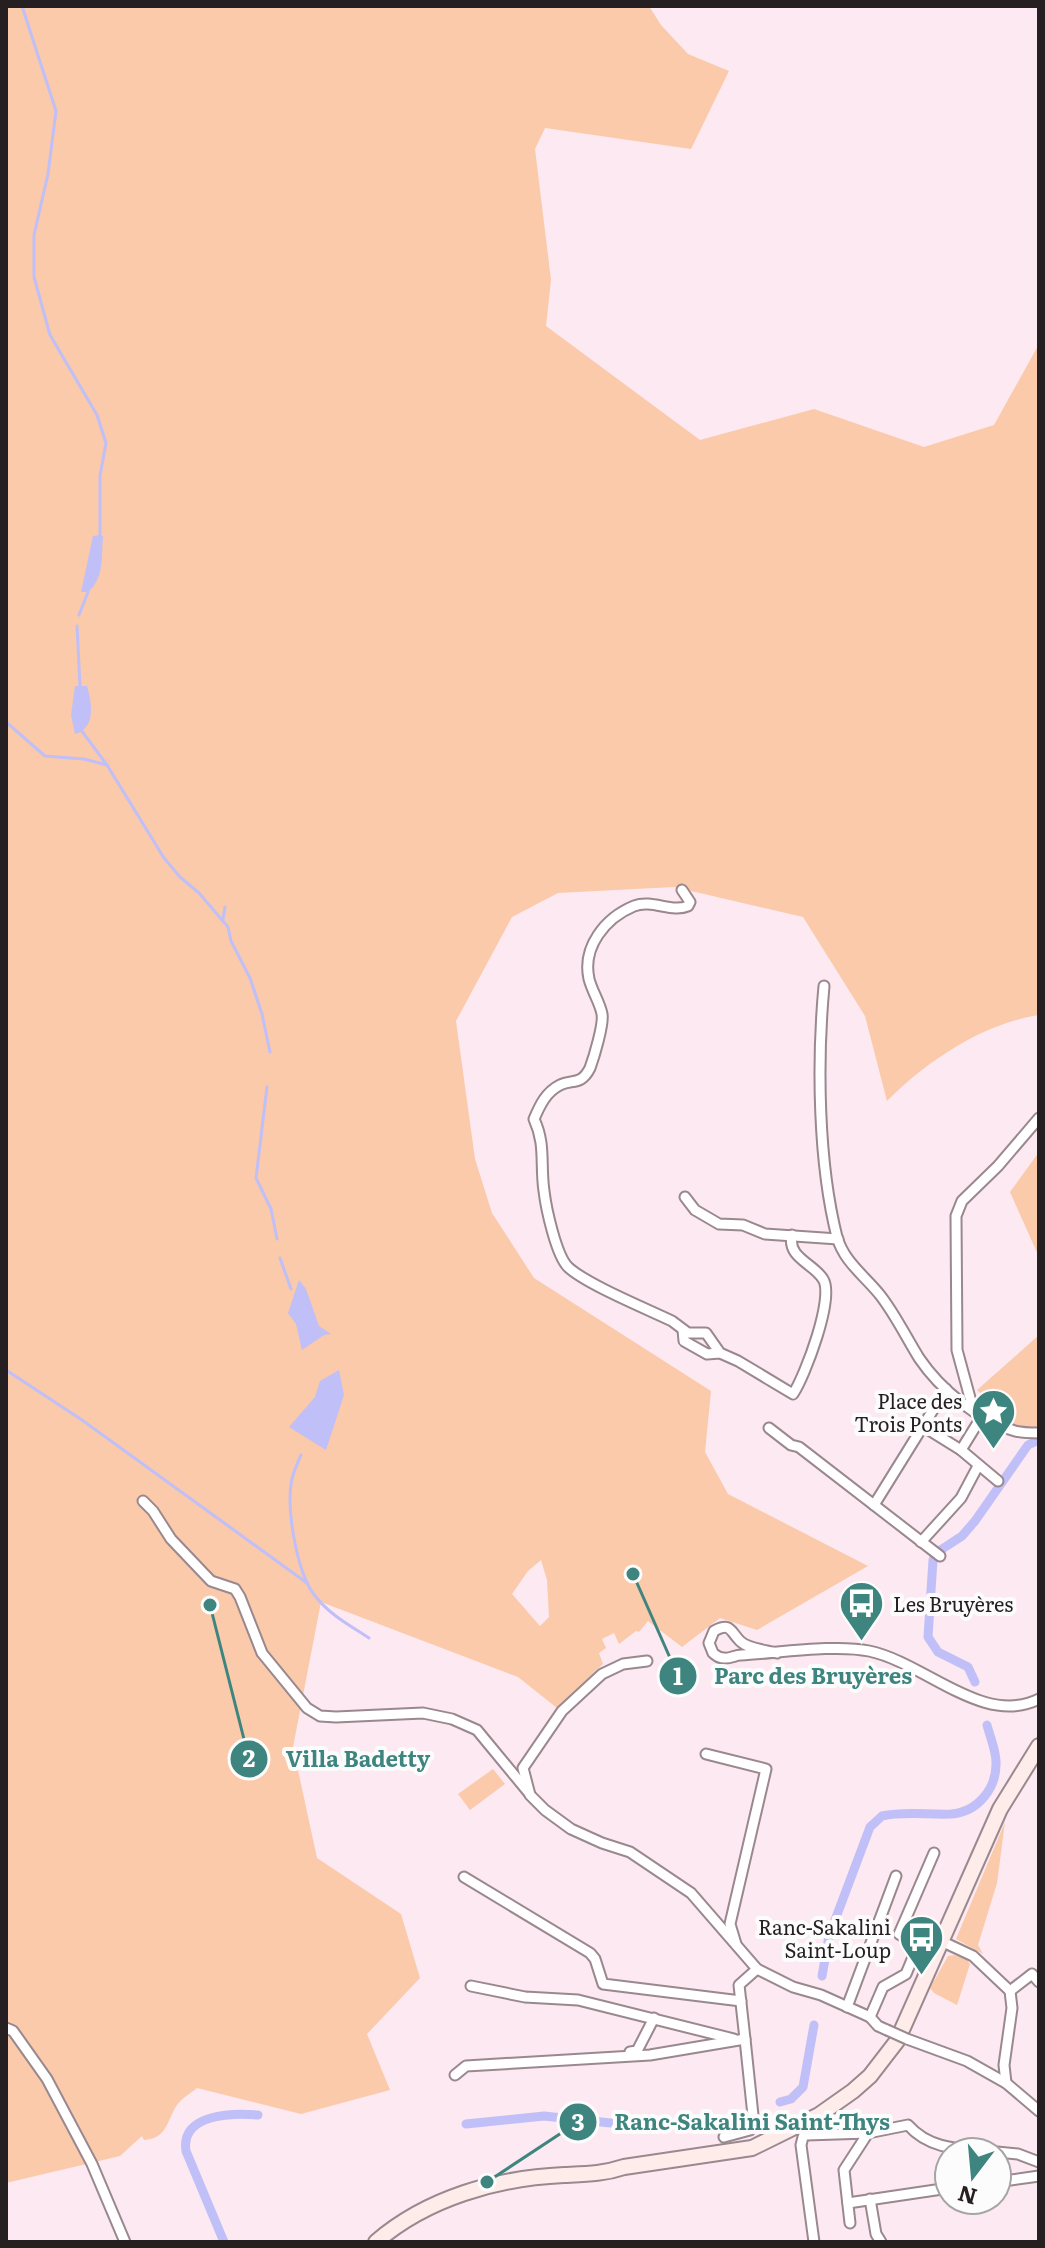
<svg xmlns="http://www.w3.org/2000/svg" width="1045" height="2248" viewBox="0 0 1045 2248" font-family="Literata,serif">
<style>
.green{fill:#facaaa;fill-rule:evenodd}
.water{fill:#c0bff7}
.lines{fill:none;stroke-linecap:round;stroke-linejoin:round}
.stream{stroke:#c0bff7;stroke-width:3}
.canal{stroke:#c0bff7;stroke-width:9}
.street-casing{stroke:#9a888f;stroke-width:13}
.secondary-casing{stroke:#9a888f;stroke-width:18}
.street{stroke:#fff;stroke-width:9}
.secondary{stroke:#feecea;stroke-width:14}
.street-bridge-casing{stroke:#9a888f;stroke-width:13;stroke-linecap:butt}
.street-bridge{stroke:#fff;stroke-width:9}
.labels{text-anchor:middle;dominant-baseline:central;stroke-width:8;stroke-linejoin:round;paint-order:stroke}
.poi-label{font-size:20px;fill:#261f22;stroke:#fcfcfc;text-anchor:end}
.leader{fill:none;stroke:#3e857f;stroke-width:3}
.callout-dot{fill:#3e857f;stroke:#fcfcfc;stroke-width:3}
.mark-label{font-size:24px;text-anchor:middle;font-weight:bold;fill:#fff}
.callout-label{font-size:22px;text-anchor:middle;font-weight:bold;fill:#3e857f;stroke:#fcfcfc;stroke-width:8;stroke-linejoin:round;paint-order:stroke}
</style>
<rect width="100%" height="100%" fill="#fde9f1"/>
<g class="green">
<path d="M6 6H649L661 25 688 54 729 71 691 149 545 128 535 149 551 280 546 326 700 440 814 409 924 447 994 425 1039 344V1015C982 1024 927 1061 887 1101L865 1016 803 917 674 887 558 893 512 917 456 1021 475 1159 492 1213 534 1278 711 1391 705 1452 728 1494 868 1566 757 1630 720 1618 682 1647 648 1621 639 1632 636 1631 619 1644 614 1633 602 1639 606 1648 599 1653 603 1664 593 1673 590 1682 557 1708 518 1677 321 1602 293 1747 317 1858 401 1914 420 1978 367 2034 390 2090 301 2114 197 2088C191 2093 182 2098 177 2105 167 2120 167 2139 144 2140L142 2136 120 2156 6 2183ZM541 1560 547 1580 549 1617 540 1626 512 1594 528 1571Z"/>
<polygon points="1039,1152 1039,1257 1010,1192"/>
<polygon points="1039,1335 1039,1430 999,1422 988,1415 993,1405 977,1390"/>
<polygon points="493,1769 505,1784 470,1810 458,1794"/>
<polygon points="1005,1822 997,1883 978,1945 983,1954 956,1939"/>
<polygon points="954,1955 966,1959 970,1964 957,2005 934,1993 930,1988 948,1956"/>
</g>
<g class="water">
<path d="M100 535 103 536C101 557 105 577 88 592H81L93 536Z"/>
<path d="M75 686H87C92 703 96 728 75 734L71 715Z"/>
<polygon points="299,1280 306,1289 319,1326 331,1334 324,1335 302,1350 296,1324 288,1313"/>
<polygon points="339,1370 344,1395 326,1450 289,1427 315,1397 320,1381"/>
</g>
<g class="lines">
<g class="stream">
<polyline points="22,6 56,111 48,174 34,235 34,277 50,335 97,415 106,443 100,476 100,535"/>
<polyline points="79,615 88,592"/>
<polyline points="77,626 80,686"/>
<polyline points="6,722 45,756 84,759 107,765 164,858 180,877 199,893 228,927 231,941 250,978 262,1014 270,1052"/>
<polyline points="81,730 107,765"/>
<polyline points="223,919 225,907"/>
<polyline points="267,1087 256,1178 271,1209 277,1239"/>
<polyline points="280,1258 291,1289"/>
<polyline points="6,1370 82,1420 307,1583"/>
<path d="M301 1455C297 1464 292 1474 291 1484 287 1512 297 1575 316 1597 330 1615 351 1626 369 1638"/>
</g>
<g class="canal">
<polyline points="975,1682 968,1667 938,1652 928,1637 933,1560 936,1553 962,1536 975,1521 1028,1445 1039,1440"/>
<path d="M822 1976 829 1936 870 1827 882 1816C904 1811 928 1815 951 1814 978 1812 997 1788 996 1762 996 1750 990 1737 987 1725"/>
<polyline points="780,2102 791,2099 803,2087 814,2025"/>
<polyline points="466,2124 544,2116 639,2126 669,2121"/>
<path d="M224 2242 186 2151C180 2113 234 2113 258 2115"/>
</g>
<defs>
<g id="street">
<path d="M682 890 690 902 688 906C672 913 652 899 634 906 605 918 582 947 589 979 592 991 600 1003 602 1014 604 1024 594 1057 590 1068 581 1086 572 1079 560 1085 546 1092 540 1105 534 1119 546 1145 540 1164 544 1191 546 1208 556 1255 568 1267 586 1284 647 1309 672 1321L688 1333H706L720 1353 738 1361 793 1394C805 1376 835 1297 823 1279 813 1263 787 1258 792 1235"/>
<path d="M824 986C817 1062 818 1162 837 1237 844 1262 865 1276 880 1295 895 1314 906 1337 919 1358 940 1389 978 1421 1015 1431 1023 1433 1031 1433 1039 1433"/>
<polyline points="685,1197 695,1210 719,1224 743,1225 765,1234 838,1239"/>
<polyline points="683,1330 684,1341 707,1354 720,1353"/>
<polyline points="973,1409 957,1350 956,1216 962,1201 998,1166 1039,1118"/>
<polyline points="924,1427 961,1450 998,1481"/>
<polyline points="769,1428 791,1445 799,1447 940,1556"/>
<polyline points="961,1450 982,1416"/>
<polyline points="143,1501 153,1511 171,1539 211,1581 235,1589 240,1597 262,1653 307,1708 320,1716 336,1717 423,1713 452,1719 477,1730 529,1793"/>
<polyline points="874,1505 946,1389"/>
<polyline points="921,1542 961,1498 978,1466"/>
<path d="M777 1653C766 1650 748 1649 740 1641 730 1631 731 1622 714 1631L709 1643 713 1653C717 1656 718 1658 724 1658 730 1659 735 1655 741 1655 778 1653 836 1644 869 1651 926 1663 983 1727 1039 1699"/>
<polyline points="647,1661 623,1664 602,1674 562,1711 523,1768 530,1795 545,1810 571,1829 602,1843 630,1852 691,1893 757,1969 793,1987 821,1995 870,2017 878,2026 887,2030"/>
<polyline points="706,1754 766,1769 730,1924 736,1944"/>
<polyline points="464,1877 590,1953 595,1959 603,1984 741,2001"/>
<polyline points="941,1941 973,1956 1010,1991 1012,2008 1004,2065 1006,2083"/>
<polyline points="471,1986 525,1997 578,2000 734,2039"/>
<polyline points="1010,1991 1032,1974 1039,1982"/>
<polyline points="847,2007 896,1876"/>
<polyline points="870,2017 883,1987 906,1974 916,1950 915,1943 899,1934 934,1853"/>
<polyline points="6,2028 13,2031 47,2079 92,2164 125,2242"/>
<polyline points="907,2039 967,2061 1006,2083 1039,2111"/>
<polyline points="630,2052 637,2051 654,2018"/>
<polyline points="455,2075 466,2066 650,2055 745,2039 739,1985 757,1969"/>
<polyline points="724,2137 750,2130 754,2125 745,2039"/>
<polyline points="997,2152 1018,2154 1039,2162"/>
<polyline points="997,2182 1039,2176"/>
<polyline points="870,2199 876,2234 881,2242"/>
<polyline points="848,2203 949,2188"/>
<polyline points="850,2223 844,2170 868,2133"/>
<path d="M814 2242 801 2145 803 2137 806 2135 868 2133 908 2125C930 2150 961 2149 992 2152"/>
</g>
<path id="secondary" d="M376 2242C427 2198 497 2178 564 2175 586 2174 603 2174 624 2167L752 2148 819 2115 853 2091 870 2076 897 2041 1000 1809 1039 1746"/>
</defs>
<use href="#street" class="street-casing"/>
<use href="#secondary" class="secondary-casing"/>
<use href="#street" class="street"/>
<use href="#secondary" class="secondary"/>
<defs>
<polyline id="street-bridge" points="887,2030 907,2039"/>
</defs>
<use href="#street-bridge" class="street-bridge-casing"/>
<use href="#street-bridge" class="street-bridge"/>
</g>
<defs>
<symbol id="sight-pin" viewBox="-11 -11 22 30"><path d="M0 17L-7.5 6A9.5 9.5 0 1 1 7.5 6Z" fill="#3e857f" stroke="#fcfcfc"/><path d="M0-6L1.8-2.2L6-1.7L2.9 1.2L3.7 5.4L0 3.3L-3.7 5.4L-2.9 1.2L-6-1.7L-1.8-2.2Z" fill="#fff"/></symbol>
<symbol id="bus-pin" viewBox="-11 -11 22 30"><path d="M0 17L-7.5 6A9.5 9.5 0 1 1 7.5 6Z" fill="#3e857f" stroke="#fcfcfc"/><path d="M-5-6H5V4H4V6H2V4H-2V6H-4V4H-5ZM-3.5-4V0h7V-4ZM-3.5 1.2v1.5H-2V1.2ZM2 1.2v1.5H3.5V1.2Z" fill="#fff"/></symbol>
</defs>
<g fill-rule="evenodd">
<use href="#sight-pin" x="968" y="1386" width="51" height="69"/>
<use href="#bus-pin" x="836" y="1578" width="51" height="69"/>
<use href="#bus-pin" x="896" y="1912" width="51" height="69"/>
</g>
<g class="labels">
<g class="poi-label">
<text x="962" y="1400">Place des<tspan x="962" dy="23">Trois Ponts</tspan></text>
<text x="893" y="1603" text-anchor="start">Les Bruyères</text>
<text x="891" y="1926">Ranc-Sakalini<tspan x="891" dy="23">Saint-Loup</tspan></text>
</g>
</g>
<path class="leader" d="M633 1574L678 1676M210 1605L249 1759M487 2182L578 2122"/>
<g class="callout-dot">
<circle cx="633" cy="1574" r="8"/>
<circle cx="210" cy="1605" r="8"/>
<circle cx="487" cy="2182" r="8"/>
<circle cx="678" cy="1676" r="20"/>
<circle cx="249" cy="1759" r="20"/>
<circle cx="578" cy="2122" r="20"/>
</g>
<g class="mark-label">
<text x="678" y="1685">1</text>
<text x="249" y="1767">2</text>
<text x="578" y="2131">3</text>
</g>
<g class="callout-label">
<text x="813" y="1684">Parc des Bruyères</text>
<text x="358" y="1767">Villa Badetty</text>
<text x="752" y="2130">Ranc-Sakalini Saint-Thys</text>
</g>
<rect width="1045" height="2248" fill="none" stroke="#261f22" stroke-width="16"/>
<g transform="translate(973 2176) rotate(196)"><circle r="38" fill="#fcfcfc" stroke="#a6a4a5" stroke-width="2"/>
<path d="M0-6L14 30L0 20L-14 30Z" fill="#3e857f"/>
<text y="-12" font-size="22" font-weight="bold" text-anchor="middle" fill="#261f22">N</text>
</g>
</svg>
